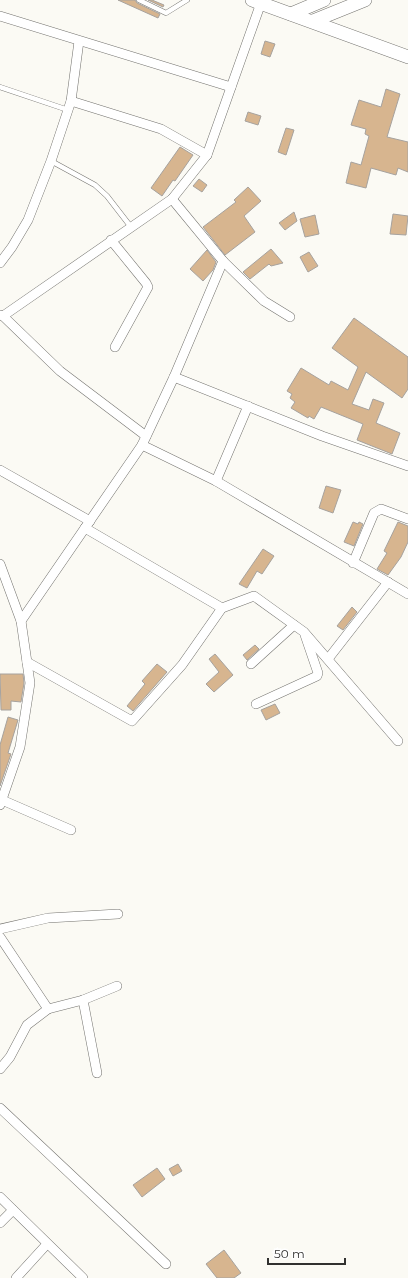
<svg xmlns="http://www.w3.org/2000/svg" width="408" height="1278" viewBox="0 0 408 1278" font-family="Montserrat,sans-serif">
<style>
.building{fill:#d7b58f;stroke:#a6a29e}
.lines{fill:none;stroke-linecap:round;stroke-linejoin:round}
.lane-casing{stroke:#74736f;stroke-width:5.5}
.street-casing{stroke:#74736f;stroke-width:10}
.secondary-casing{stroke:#74736f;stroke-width:14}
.lane{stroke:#fff;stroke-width:4.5}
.street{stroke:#fff;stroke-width:9}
.secondary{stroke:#fff;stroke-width:13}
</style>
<rect width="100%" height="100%" fill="#fbfaf4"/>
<g class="building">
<polygon points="118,0 135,0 137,3 160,14 158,18"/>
<polygon points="148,0 152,0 164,5 163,7"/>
<polygon points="265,41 275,44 270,57 261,54"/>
<polygon points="386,89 400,94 387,137 408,142 408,172 398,168 396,175 371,168 366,188 346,183 351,162 361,165 369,136 365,134 366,129 351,125 359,100 381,107"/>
<polygon points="248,112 261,116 258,125 245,121"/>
<polygon points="286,128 294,130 286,155 278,152"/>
<polygon points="180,147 193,155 175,181 173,180 162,196 151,188"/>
<polygon points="199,179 207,185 202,192 193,186"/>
<polygon points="248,187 261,201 244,216 255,232 225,255 203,227 236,202 234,200"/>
<polygon points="294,212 297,221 285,230 279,223"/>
<polygon points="393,214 408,216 406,235 390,234"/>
<polygon points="315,215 319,234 305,237 300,219"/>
<polygon points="271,249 283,263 271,266 269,264 250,279 243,272"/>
<polygon points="207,250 216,262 213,270 203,281 190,269"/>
<polygon points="309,252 318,266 308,272 300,257"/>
<polygon points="354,318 408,357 408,389 402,398 366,372 352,404 369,410 373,399 384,403 376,423 400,433 392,454 357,440 363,424 321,407 314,419 309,416 308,418 291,408 295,402 290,398 292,394 287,391 301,368 329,385 331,381 348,390 358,367 332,348"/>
<polygon points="326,486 341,490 333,513 319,508"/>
<polygon points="353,522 358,524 359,522 363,524 354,546 344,542"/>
<polygon points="398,522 408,526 408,542 401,557 388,575 377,569 387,553 384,551"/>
<polygon points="263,549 274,556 262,574 257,571 247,588 239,584"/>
<polygon points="352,607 357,612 343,630 337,626"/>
<polygon points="255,645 259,649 247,660 243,655"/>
<polygon points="215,654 233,675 214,692 206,684 219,672 209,659"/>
<polygon points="157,664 167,672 133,711 127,706 145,684 142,681"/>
<polygon points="0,674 23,674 24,683 21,702 11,701 11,710 1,710"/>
<polygon points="275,704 280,713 266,720 261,710"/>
<polygon points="8,717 18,720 8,753 11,754 0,786 0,745"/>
<polygon points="178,1164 182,1171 173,1176 169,1169"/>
<polygon points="157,1168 165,1179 142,1197 133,1185"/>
<polygon points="224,1250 241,1273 234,1278 217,1278 206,1264"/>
</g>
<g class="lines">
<defs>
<g id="lane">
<polyline points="139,0 166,13 187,0"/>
<polyline points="0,87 68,110"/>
<polyline points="51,161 95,185 107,196 131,227"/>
</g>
<g id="street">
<polyline points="0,16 231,87"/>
<polyline points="71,101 161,129 207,155"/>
<polyline points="172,199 223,261 264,301 290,317"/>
<polyline points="111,240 146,283 148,287 115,347"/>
<polyline points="0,263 12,247 28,220 51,161 71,101 79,41"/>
<polyline points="0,315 3,316 60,371 146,436"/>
<polyline points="3,316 172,199 207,155 262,0"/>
<polyline points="174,377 322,436 408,466"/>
<polyline points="142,445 216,481 408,594"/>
<polyline points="0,470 90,521"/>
<polyline points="216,481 248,406"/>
<polyline points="85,528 222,608 254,596 304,632 398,741"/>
<polyline points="353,563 374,513 381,509 408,519"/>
<polyline points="0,564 21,621 30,683 20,747 0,805"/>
<polyline points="21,621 142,445 174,377 223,261"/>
<polyline points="328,659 388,582"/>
<polyline points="27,662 132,721 182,665 222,608"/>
<polyline points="251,664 294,625"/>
<polyline points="256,704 317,676 318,673 305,635"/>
<polyline points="2,800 71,830"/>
<polyline points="0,929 48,918 118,914"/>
<polyline points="0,937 48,1009"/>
<polyline points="83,1000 97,1073"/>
<polyline points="0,1069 10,1057 27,1025 48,1009 83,1000 117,986"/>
<polyline points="0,1108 166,1264"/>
<polyline points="0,1197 83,1278"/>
<polyline points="0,1223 13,1210"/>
<polyline points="16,1278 47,1244"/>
</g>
<g id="secondary">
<polyline points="252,0 408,57"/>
<polyline points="291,14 324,0"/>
<polyline points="313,21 365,0"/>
</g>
</defs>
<use href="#lane" class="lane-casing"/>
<use href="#street" class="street-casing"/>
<use href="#secondary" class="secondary-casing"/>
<use href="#lane" class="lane"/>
<use href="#street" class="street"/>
<use href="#secondary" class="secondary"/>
</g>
<path d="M268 1258v6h77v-6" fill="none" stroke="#31312f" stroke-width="2"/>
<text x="274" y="1258" font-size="12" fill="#31312f" stroke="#ffffff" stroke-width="3" paint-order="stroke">50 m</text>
</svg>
